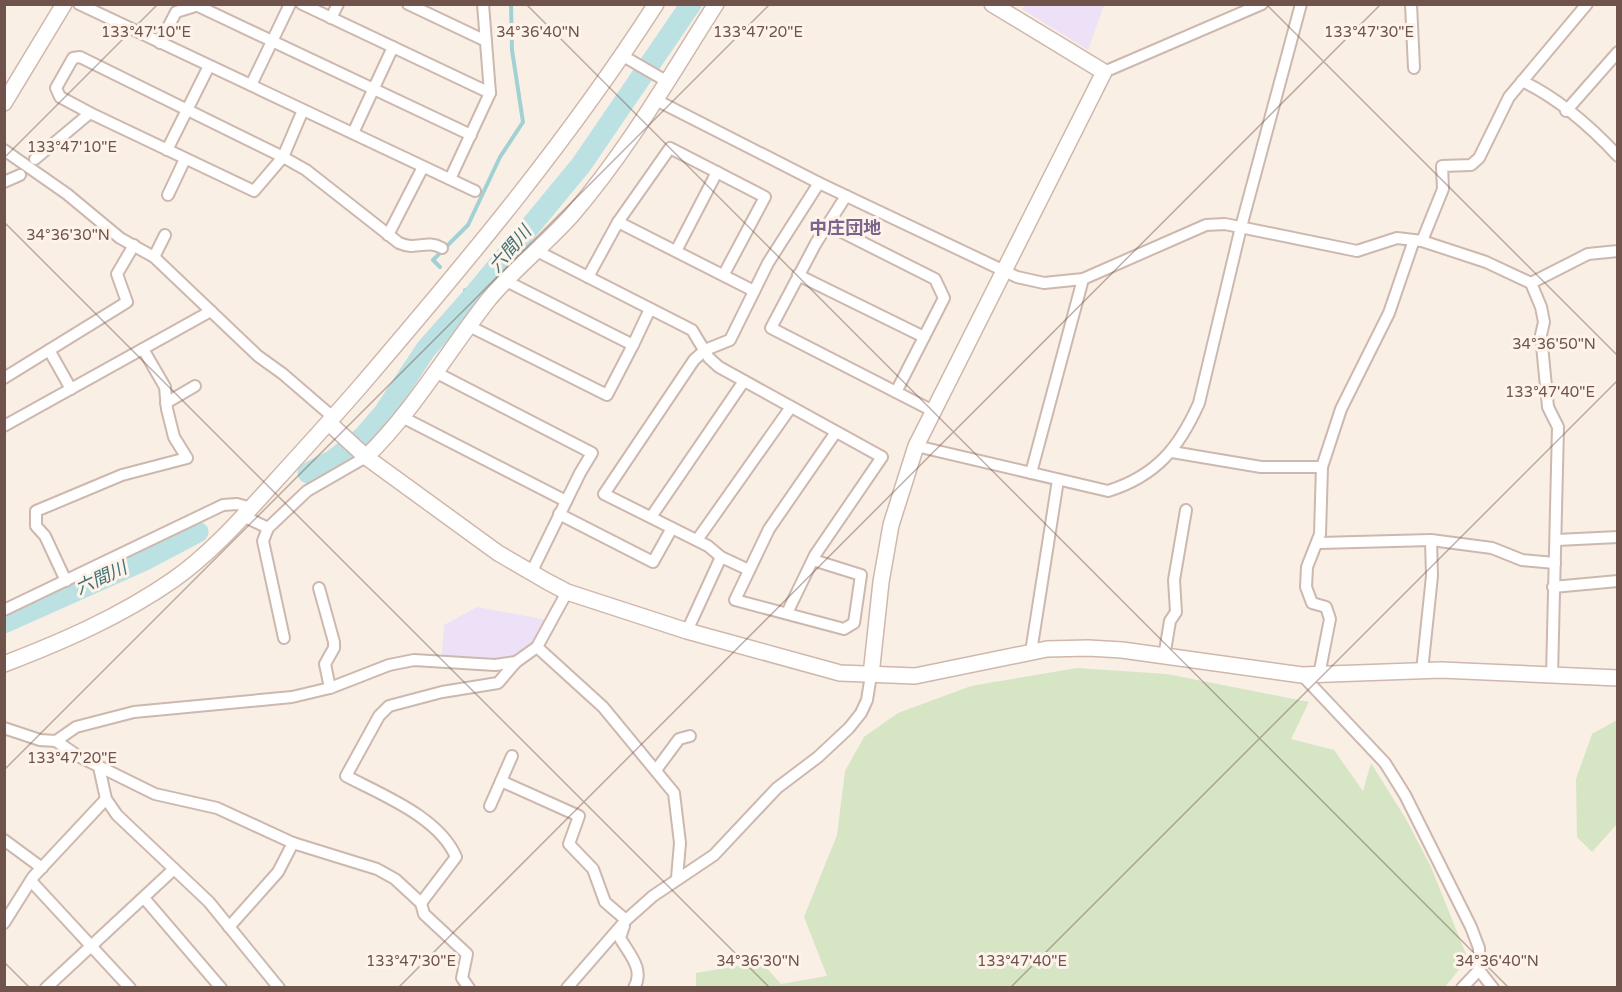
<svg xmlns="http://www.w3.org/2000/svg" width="1622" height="992" viewBox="0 0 1622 992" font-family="'Varela Round','Noto Sans JP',sans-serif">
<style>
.education{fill:#ece1f6}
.green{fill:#d6e6c4}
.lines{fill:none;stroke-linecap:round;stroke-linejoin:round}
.stream{stroke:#a2d1d3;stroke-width:4}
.river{stroke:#bbe1e2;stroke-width:21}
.street-casing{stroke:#cdb8af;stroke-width:14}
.secondary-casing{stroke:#cfb7ac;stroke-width:18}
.street{stroke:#fff;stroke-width:10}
.secondary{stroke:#fff;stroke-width:15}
.ticks{fill:none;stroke:#70544c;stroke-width:1.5;stroke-opacity:0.45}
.labels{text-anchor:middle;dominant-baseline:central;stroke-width:6;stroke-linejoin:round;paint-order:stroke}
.neighbourhood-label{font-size:18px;font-weight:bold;fill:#7a648c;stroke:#fdf3ea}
.water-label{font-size:18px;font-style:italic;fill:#417275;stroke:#fdf3ea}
.ticks-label{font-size:15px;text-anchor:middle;fill:#70544c;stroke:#fdf3ea;stroke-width:6;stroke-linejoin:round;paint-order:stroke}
</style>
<rect width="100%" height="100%" fill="#faefe4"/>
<g class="education">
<polygon points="1025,5 1025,4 1104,5 1088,50 1022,9"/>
<polygon points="477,607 548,620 535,642 513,660 485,661 442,655 444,625"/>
</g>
<g class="green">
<polygon points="1077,668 1167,674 1309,702 1291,739 1334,750 1363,791 1371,763 1406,819 1431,867 1468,959 1444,988 696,987 696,973 761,962 781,984 827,976 804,917 837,835 845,771 864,737 898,713 971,686"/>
<polygon points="1617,720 1617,824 1592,852 1577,837 1576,779 1592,734"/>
</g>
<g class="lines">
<g class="stream">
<polyline points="440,267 433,260 468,225 500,157 523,122 512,50 511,4"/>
<polyline points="465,290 472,297"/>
</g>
<g class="river">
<polyline points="308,473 333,460 363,437 383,414 426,349 472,297 581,165 691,4"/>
<polyline points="4,623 145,560 198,532"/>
</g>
<defs>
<g id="street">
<polyline points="79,4 475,191"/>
<polyline points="302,4 490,93"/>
<polyline points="408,4 486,41"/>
<polyline points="1411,4 1414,68"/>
<polyline points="198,6 471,135"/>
<polyline points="331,18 338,4"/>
<polyline points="160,43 176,12 202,4"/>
<polyline points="623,56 668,82"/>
<polyline points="1104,72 1262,4"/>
<path d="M1522 81C1558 98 1591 127 1618 156"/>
<polyline points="251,85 290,4"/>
<polyline points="656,100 819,183 1017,277 1044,283 1083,279 1206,225 1225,224 1357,251 1397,238 1422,241 1486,262 1531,283 1541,307 1544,322 1541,335 1548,407 1558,427 1552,676"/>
<path d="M303 110 283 157 254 191 90 113 60 97 56 88 73 58 80 57 283 157 306 170 399 243C417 251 426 239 442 248"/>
<polyline points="1566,111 1618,52"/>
<polyline points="353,133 393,47"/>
<polyline points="4,150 67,194 120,238 154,257 258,356 283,374 334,418"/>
<polyline points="167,150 209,66"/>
<polyline points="35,159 90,113"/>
<polyline points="450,179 490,93 483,4"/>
<polyline points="4,182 20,175"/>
<polyline points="168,195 185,159"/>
<polyline points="846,196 816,243 771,328 933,411"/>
<polyline points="618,222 754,291"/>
<polyline points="828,225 935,279 944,298 896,392"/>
<polyline points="388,235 423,167"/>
<polyline points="1422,241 1443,189 1442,166 1471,165 1479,158 1509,97 1587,4"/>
<polyline points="537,251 692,330 709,358 719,367 882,457 815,555 787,613"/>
<polyline points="676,251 717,172"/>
<polyline points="154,257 165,235"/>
<polyline points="798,275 924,337"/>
<polyline points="588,277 618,222 670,148 765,197 724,274"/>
<polyline points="1531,283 1588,254 1618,251"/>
<polyline points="469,326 607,395 633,345 506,281"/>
<polyline points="633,345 650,309"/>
<polyline points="49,350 71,389"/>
<polyline points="435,372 592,453 580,473 531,573"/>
<polyline points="4,378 127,302 117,274 134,245"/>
<polyline points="166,403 195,386"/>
<polyline points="402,417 566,501"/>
<polyline points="4,426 211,311"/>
<path d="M916 446 1108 491C1156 476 1179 448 1199 403L1241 227 1301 4"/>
<polyline points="1172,452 1261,467 1322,467 1320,534 1307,567 1306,587 1312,603 1326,607 1330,619 1319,675"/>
<polyline points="1322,467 1341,409 1389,313 1414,240"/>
<polyline points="1031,473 1083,279"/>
<polyline points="559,514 653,562 672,528"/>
<polyline points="243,516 268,528 307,491 366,457"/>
<polyline points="651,517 744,381"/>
<polyline points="268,528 263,541 284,638"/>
<polyline points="697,540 791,407"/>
<polyline points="1557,540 1618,537"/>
<polyline points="1319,543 1431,540 1492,548 1522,560 1555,563"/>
<polyline points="813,560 861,575 854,623 844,629 735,600 769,529 836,432"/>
<polyline points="749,570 721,557 708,546 604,494 694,360 705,350 730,340 768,263 819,183"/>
<polyline points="66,581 45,536 36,526 36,511 122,475 187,458 174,437 167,409 165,387 143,349"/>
<polyline points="1553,587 1618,581"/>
<polyline points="319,588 334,642 334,648 325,664 330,688"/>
<polyline points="4,610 223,505 237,504 251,508"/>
<polyline points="687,631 721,557"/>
<polyline points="537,647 603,707 674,793 680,843 677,878"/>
<polyline points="1031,652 1058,480"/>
<polyline points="1164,657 1170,621 1176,612 1174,580 1186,510"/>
<polyline points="1422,671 1432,576 1431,540"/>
<polyline points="1302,675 1385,763 1405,795 1471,927 1479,948 1479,970 1462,988"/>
<polyline points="4,728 40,740 56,741 76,727 134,712 292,697 330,688 389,665 414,660 495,665 516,662"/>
<polyline points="56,741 78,756 155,794 217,808 293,843 377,869 395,879 421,903 424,914 467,954 462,978 469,988"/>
<polyline points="512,756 501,781 579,816 569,844 593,869 605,902 626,920"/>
<polyline points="99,767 106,799 117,815 209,902 279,988"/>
<polyline points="656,770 679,739 690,736"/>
<polyline points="490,806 501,781"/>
<polyline points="4,840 42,868"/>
<polyline points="31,881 130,988"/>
<polyline points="144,898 221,988"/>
<path d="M421 903 456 857C439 817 382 795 346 776L379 716 389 706 442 692 498 683 516 662 537 647 567 592"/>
<polyline points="4,923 33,877 106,799"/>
<path d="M624 926 620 938C629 954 645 969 634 988"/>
<polyline points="229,927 278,872 293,843"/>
<polyline points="1479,970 1493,988"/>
<polyline points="46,988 174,869"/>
<polyline points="567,988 626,920 653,896 714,855 777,788 818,757 849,728 861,713 867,700 871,675"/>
</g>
<g id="secondary">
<polyline points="4,103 64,4"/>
<polyline points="329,423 366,457 498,553 548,582 567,592 687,631 840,673 915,676 1047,649 1088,648 1122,650 1302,675 1441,670 1618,678"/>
<path d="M366 457C414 410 448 351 489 299 514 269 546 244 572 215 628 150 670 76 716 4"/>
<path d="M4 664C64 641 121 616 173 580 209 555 240 520 269 488 301 453 333 418 364 382 469 259 568 141 656 4"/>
<polyline points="871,675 881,582 891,525 916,446 1104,72 992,4"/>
</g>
</defs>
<use href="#street" class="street-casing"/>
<use href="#secondary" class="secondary-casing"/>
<use href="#street" class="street"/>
<use href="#secondary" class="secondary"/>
</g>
<path class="ticks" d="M526 4 1509 988M1266 4 1618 356M4 158 158 4M4 222 770 988M4 770 770 4M4 962 30 988M398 988 1381 4M1010 988 1618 380"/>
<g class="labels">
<g class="neighbourhood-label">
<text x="845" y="228">中庄団地</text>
</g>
<g class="water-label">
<text transform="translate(510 249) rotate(-50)">六間川</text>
<text transform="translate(101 578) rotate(-25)">六間川</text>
</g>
</g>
<g class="ticks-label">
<text x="146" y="37">133°47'10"E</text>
<text x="538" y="37">34°36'40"N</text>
<text x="758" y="37">133°47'20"E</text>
<text x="1369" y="37">133°47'30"E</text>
<text x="72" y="152">133°47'10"E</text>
<text x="68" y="240">34°36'30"N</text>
<text x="1554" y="349">34°36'50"N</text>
<text x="1550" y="397">133°47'40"E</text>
<text x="72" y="763">133°47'20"E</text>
<text x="411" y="966">133°47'30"E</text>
<text x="758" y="966">34°36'30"N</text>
<text x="1022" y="966">133°47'40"E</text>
<text x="1497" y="966">34°36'40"N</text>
</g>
<rect width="1622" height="992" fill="none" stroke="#70544c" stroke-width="12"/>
</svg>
